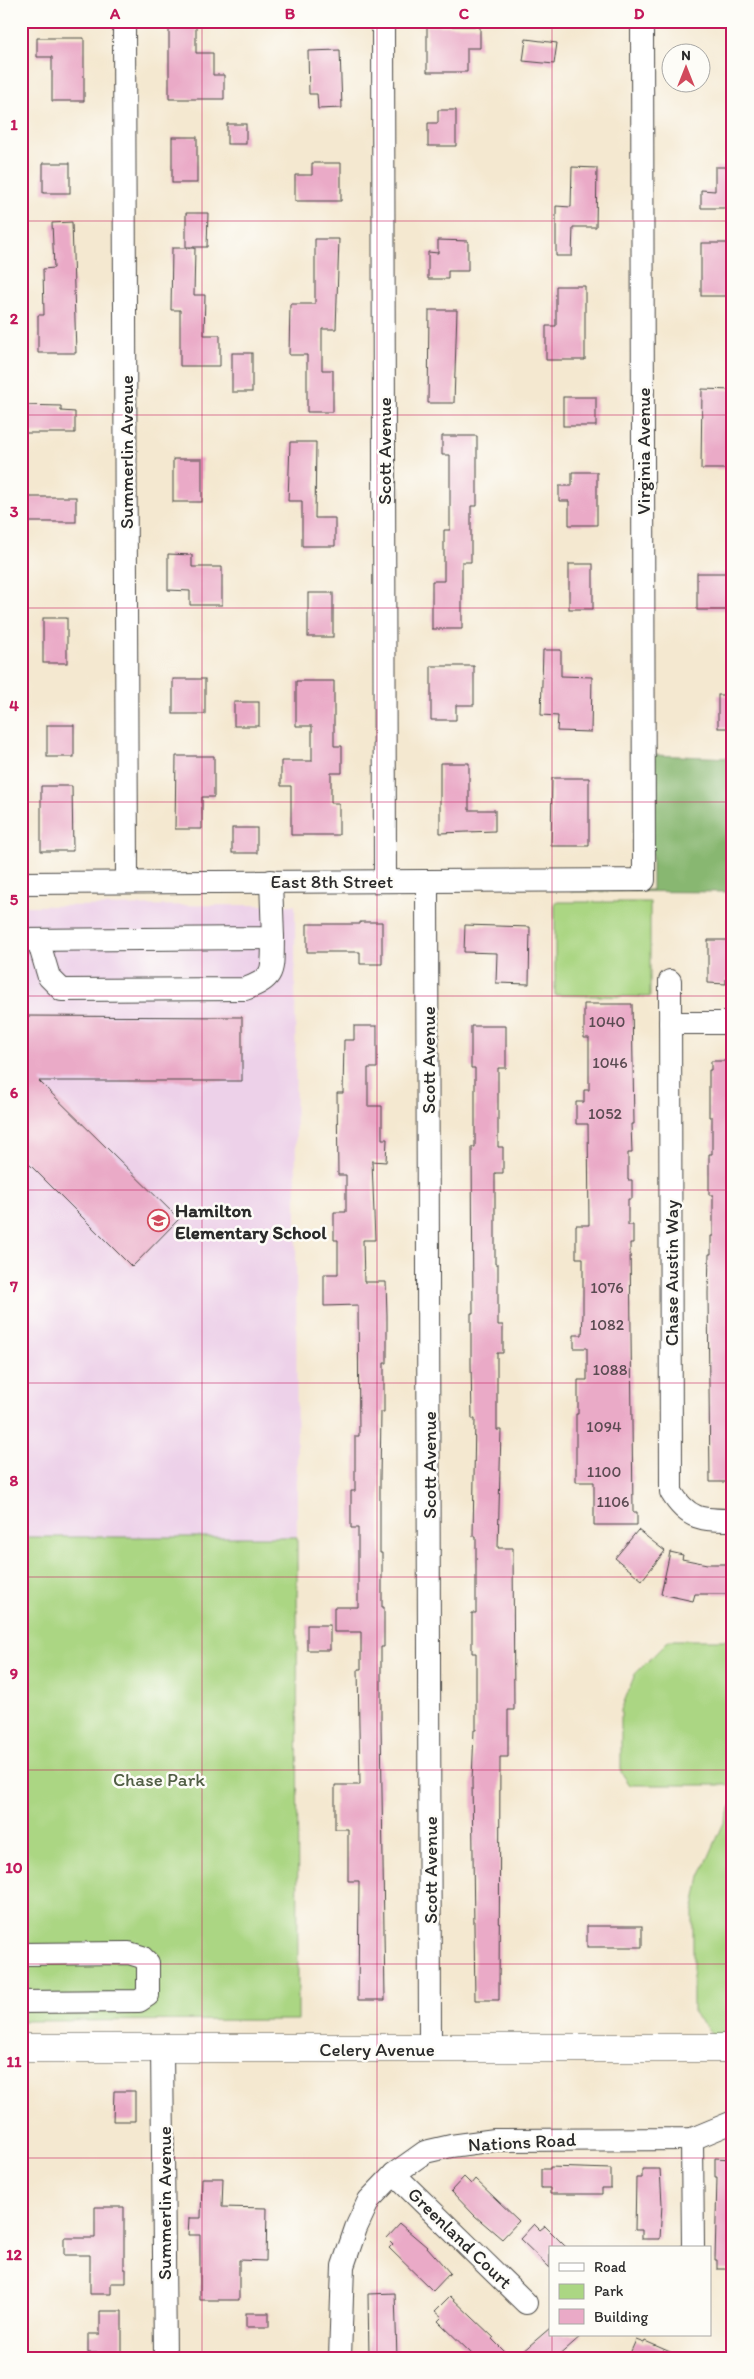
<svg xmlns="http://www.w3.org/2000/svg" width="754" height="2379" viewBox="0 0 754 2379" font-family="Itim,sans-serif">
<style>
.built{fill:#edd1e9}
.green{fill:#abd683;stroke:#6b8057}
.forest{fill:#88b771;stroke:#5a714e}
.building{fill:#eaaac7}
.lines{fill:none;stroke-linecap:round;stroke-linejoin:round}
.minor-casing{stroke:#494744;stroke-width:24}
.major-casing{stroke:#494744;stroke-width:29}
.minor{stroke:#fff;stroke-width:22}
.major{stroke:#fff;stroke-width:28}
.grid{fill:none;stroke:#c2185b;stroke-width:1;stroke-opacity:0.55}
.labels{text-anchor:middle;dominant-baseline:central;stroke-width:5;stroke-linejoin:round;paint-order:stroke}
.number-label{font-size:16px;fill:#5b4b52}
.street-label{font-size:19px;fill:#2b2b2b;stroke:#fdfcf7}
.poi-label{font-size:19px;font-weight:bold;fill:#2b2b2b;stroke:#fdfcf7;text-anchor:start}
.park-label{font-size:19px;fill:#515e45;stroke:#fdfcf7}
.neatline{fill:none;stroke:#c2185b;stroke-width:2}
.grid-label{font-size:16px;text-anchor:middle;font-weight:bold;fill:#c2185b}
</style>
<rect width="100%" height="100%" fill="#fdfcf7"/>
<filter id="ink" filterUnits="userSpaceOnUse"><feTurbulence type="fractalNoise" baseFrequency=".02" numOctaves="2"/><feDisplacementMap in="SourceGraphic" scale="10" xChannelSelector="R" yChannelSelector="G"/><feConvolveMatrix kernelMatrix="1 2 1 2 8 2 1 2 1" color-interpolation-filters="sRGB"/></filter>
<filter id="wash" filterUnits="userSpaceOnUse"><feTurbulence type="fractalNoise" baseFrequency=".0096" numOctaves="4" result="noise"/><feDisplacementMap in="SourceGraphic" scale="20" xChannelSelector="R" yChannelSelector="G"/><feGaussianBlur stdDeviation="1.12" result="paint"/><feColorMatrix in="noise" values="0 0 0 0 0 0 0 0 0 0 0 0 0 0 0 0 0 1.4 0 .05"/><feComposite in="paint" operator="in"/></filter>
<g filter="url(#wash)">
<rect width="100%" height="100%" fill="#f4e8d0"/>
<polygon class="built" points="295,905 297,1537 21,1537 21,906"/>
<g class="green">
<polygon points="555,902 650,902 650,997 555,995"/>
<polygon points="21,1537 297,1537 298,2020 21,2021"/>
<polygon points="669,1640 733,1640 733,1785 630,1785 621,1772 621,1710 635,1674"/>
<polygon points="733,1802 733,2038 716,2038 693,2013 693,1912 700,1877"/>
</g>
<polygon class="forest" points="652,755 733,758 733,892 571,891 652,890"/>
<g id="blocks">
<g class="building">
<polygon points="169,24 196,24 196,53 213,53 213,75 224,75 224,99 169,99"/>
<polygon points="427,26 480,26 480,48 467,48 467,72 427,72"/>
<polygon points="37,38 84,38 84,101 52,101 52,57 37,57"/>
<polygon points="526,39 557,43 554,64 523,61"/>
<polygon points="340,50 342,108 318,109 317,94 309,94 308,51"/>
<polygon points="438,110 456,110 456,146 428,146 428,123 438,123"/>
<rect x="227" y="124" width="19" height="20"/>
<rect x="172" y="137" width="25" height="46"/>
<rect x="43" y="163" width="27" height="30"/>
<polygon points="312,163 341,163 341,201 295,201 295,175 312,175"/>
<polygon points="572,167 597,168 596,227 573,227 572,256 556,256 556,206 571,207"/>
<polygon points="715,167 733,167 733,208 701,208 701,190 715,191"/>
<polygon points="186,213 208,213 207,247 186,247"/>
<polygon points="72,222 76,353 38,353 38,315 44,315 43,269 54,268 52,223"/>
<polygon points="315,239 339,239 336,329 322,329 322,370 333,370 333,412 307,412 307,355 289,355 290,304 315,304"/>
<polygon points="438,240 468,241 468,271 448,271 448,279 428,279 428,252 438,253"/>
<rect x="701" y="243" width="32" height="53"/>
<polygon points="172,248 195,248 194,295 205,295 204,335 220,335 220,366 180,366 180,310 171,310"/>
<polygon points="556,286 585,286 585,360 546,360 546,326 556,326"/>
<polygon points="429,310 457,310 454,403 428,403"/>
<rect x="232" y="353" width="20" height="39"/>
<polygon points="702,389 733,390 732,469 701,469"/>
<rect x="563" y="397" width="33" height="29"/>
<polygon points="21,405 61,406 61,411 75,412 75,433 21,433"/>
<polygon points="442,436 477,436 477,506 471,506 471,562 462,562 462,629 432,629 432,581 444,581 444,530 450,530 450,455 442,455"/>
<polygon points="290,442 316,442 315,518 335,518 335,546 302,546 302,501 288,501"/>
<rect x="173" y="459" width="29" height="43"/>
<polygon points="572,472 597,472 597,525 569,525 569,501 559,501 559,486 572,486"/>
<rect x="21" y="497" width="55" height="25"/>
<polygon points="168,554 192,555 192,567 222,567 222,605 190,605 190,591 168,590"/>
<rect x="569" y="564" width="24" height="45"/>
<rect x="697" y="573" width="36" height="37"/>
<rect x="308" y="593" width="25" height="44"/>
<rect x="43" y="618" width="24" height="45"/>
<polygon points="543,650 561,650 561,676 592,677 591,732 557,731 558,716 541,715"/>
<polygon points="431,666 474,666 474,705 456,705 456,720 431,720"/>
<rect x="173" y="679" width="32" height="35"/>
<polygon points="296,681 334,681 334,746 342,746 342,773 331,773 331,803 339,803 339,835 291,835 291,786 281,786 281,761 312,761 312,726 296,726"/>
<rect x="718" y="695" width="15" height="33"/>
<rect x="234" y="702" width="25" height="24"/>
<rect x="47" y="725" width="27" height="32"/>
<polygon points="176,756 214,756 214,797 202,797 202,829 175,829"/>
<polygon points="440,763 469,763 469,810 495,810 495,831 440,833"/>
<polygon points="552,778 589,778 589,846 551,846"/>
<polygon points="41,786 72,786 73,851 41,851"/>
<rect x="232" y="828" width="25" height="25"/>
<polygon points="360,922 382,922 382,964 360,964 360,952 307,952 307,924 360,924"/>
<polygon points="465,925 530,927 529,984 496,983 497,953 464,952"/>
<polygon points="708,940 733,940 733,979 726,979 726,984 708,983"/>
<polygon points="584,1004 632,1004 634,1124 631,1124 632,1153 628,1153 628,1180 632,1180 632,1199 628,1199 628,1225 633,1225 633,1243 630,1243 633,1512 637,1512 637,1525 594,1525 594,1482 576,1482 576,1414 578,1414 578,1380 587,1380 587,1348 574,1348 574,1335 582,1335 583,1314 583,1258 576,1258 576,1225 589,1225 588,1124 576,1124 576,1102 584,1102 584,1090 589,1090 589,1038 584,1038"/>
<polygon points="21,1016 242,1017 242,1081 39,1081 179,1219 132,1267 21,1156"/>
<polygon points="354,1026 377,1026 377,1068 368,1068 368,1106 382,1106 382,1139 387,1139 386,1162 372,1161 375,1240 363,1240 364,1282 386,1282 387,1315 387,1363 384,1363 384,1412 381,1412 380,1478 380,1553 382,1553 382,1607 384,1607 384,1647 381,1647 381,1723 385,2000 358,2000 359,1881 348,1881 348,1829 335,1829 335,1785 360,1785 358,1669 361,1669 361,1632 334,1632 334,1607 358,1607 358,1528 351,1528 351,1491 355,1491 355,1436 359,1436 358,1305 324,1306 324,1274 338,1274 338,1240 334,1240 334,1212 346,1212 346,1175 338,1175 337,1093 343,1093 344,1040 354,1040"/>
<polygon points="471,1026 506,1026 506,1068 498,1068 498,1147 503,1147 503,1173 495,1173 495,1264 498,1264 498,1325 503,1325 503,1353 497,1353 497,1430 501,1430 498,1548 513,1548 514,1710 508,1710 508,1757 500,1757 499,2000 475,2000 472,1781 474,1730 476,1730 476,1653 472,1653 472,1613 476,1613 476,1536 473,1536 475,1419 472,1419 471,1364 471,1313 473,1313 472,1147 475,1147 475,1068 471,1068"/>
<polygon points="711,1061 733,1061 733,1482 710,1482 708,1293 709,1254 711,1254 711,1236 713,1236 713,1195 709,1195 709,1154 712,1154 712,1117 709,1117 709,1070 711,1070"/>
<polygon points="638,1530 665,1551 642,1580 615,1558"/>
<polygon points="670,1552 683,1555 682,1559 707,1564 733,1564 733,1594 695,1594 693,1601 661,1594"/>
<rect x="307" y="1625" width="23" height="25"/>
<rect x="587" y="1926" width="55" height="21"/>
<polygon points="114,2091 135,2091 135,2121 113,2121"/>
<polygon points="715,2158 733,2159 733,2269 717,2269 717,2260 715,2260 717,2177 715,2177"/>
<polygon points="550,2167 611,2169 611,2188 602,2188 602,2194 550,2194 550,2188 541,2188 541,2169 550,2169"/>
<polygon points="642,2169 660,2169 662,2204 660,2239 642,2239 642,2230 635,2230 636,2178 642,2178"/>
<polygon points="464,2177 471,2184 475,2179 519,2221 502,2239 475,2216 451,2191"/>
<polygon points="202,2178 223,2178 222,2207 267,2208 266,2261 239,2260 239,2300 200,2300 200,2235 188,2235 189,2218 201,2218"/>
<polygon points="95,2207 124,2207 124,2269 126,2269 126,2283 111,2283 111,2294 90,2294 90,2255 64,2255 64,2238 95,2238"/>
<polygon points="400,2224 427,2247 450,2273 433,2291 389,2248 393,2244 387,2238"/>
<polygon points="534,2224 540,2230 545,2226 567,2248 550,2248 550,2268 520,2239"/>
<polygon points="395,2293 397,2358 369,2358 368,2294"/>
<polygon points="450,2296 494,2338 492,2339 511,2358 476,2358 438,2321 442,2317 435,2311"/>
<polygon points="100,2311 122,2311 122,2353 88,2353 88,2334 100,2334"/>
<rect x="246" y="2313" width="23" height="14"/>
<polygon points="550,2328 550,2335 582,2335 556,2358 515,2358"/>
<polygon points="636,2340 644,2343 645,2341 684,2358 628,2358"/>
</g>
</g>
</g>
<g filter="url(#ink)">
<use href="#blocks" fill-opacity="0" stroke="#494744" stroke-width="1"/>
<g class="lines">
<defs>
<g id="minor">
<polyline points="124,21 127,882"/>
<polyline points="383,21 385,881"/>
<polyline points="427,881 430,2049"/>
<polyline points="21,883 644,880 642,21"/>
<polyline points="21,940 273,938 271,881"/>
<path d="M38 940 49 977 62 990 245 989C277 978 272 969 273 938"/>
<path d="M670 981 671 1492C688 1520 702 1520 733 1520"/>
<polyline points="670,1023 733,1023"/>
<polyline points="21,1954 129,1953 142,1957 148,1963 148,1995 139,2001 21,2002"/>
<polyline points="162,2048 165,2358"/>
<polyline points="692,2139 693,2248"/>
<polyline points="394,2174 526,2303"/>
<polyline points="340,2358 343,2266 356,2228 369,2200 394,2174 425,2152 451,2146 495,2140 692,2139 733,2122"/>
</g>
<polyline id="major" points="21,2048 733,2048"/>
</defs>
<use href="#minor" class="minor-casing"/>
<use href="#major" class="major-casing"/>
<use href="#minor" class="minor"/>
<use href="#major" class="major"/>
</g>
</g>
<path class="grid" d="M202 21V2358M377 21V2358M552 21V2248M21 221H733M21 415H733M21 608H733M21 802H733M21 996H733M21 1190H733M21 1383H733M21 1577H733M21 1770H733M21 1964H733M21 2158H733M552 2335V2358"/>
<defs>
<symbol id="school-ring" viewBox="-11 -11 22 22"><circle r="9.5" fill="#fdfcf7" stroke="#d1495b" stroke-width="1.5"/><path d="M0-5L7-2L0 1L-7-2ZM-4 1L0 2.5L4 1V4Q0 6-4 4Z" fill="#d1495b"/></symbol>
</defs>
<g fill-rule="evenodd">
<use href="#school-ring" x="146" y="1208" width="25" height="25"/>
</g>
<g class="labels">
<g class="number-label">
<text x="607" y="1021">1040</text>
<text x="610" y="1062">1046</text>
<text x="605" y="1113">1052</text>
<text x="607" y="1287">1076</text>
<text x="607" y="1324">1082</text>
<text x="610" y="1369">1088</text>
<text x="604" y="1426">1094</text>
<text x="604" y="1471">1100</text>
<text x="613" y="1501">1106</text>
</g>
<g class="street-label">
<text transform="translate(384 451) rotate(-90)">Scott Avenue</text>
<text transform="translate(643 451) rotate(-90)">Virginia Avenue</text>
<text transform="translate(126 452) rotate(-90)">Summerlin Avenue</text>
<text x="332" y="881">East 8th Street</text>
<text transform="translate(428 1060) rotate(-90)">Scott Avenue</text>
<text transform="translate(671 1273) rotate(-90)">Chase Austin Way</text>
<text transform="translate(429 1465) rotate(-90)">Scott Avenue</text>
<text transform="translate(430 1870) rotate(-90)">Scott Avenue</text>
<text x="377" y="2049">Celery Avenue</text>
<text transform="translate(522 2142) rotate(-3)">Nations Road</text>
<text transform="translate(164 2203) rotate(-90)">Summerlin Avenue</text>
<text transform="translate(460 2238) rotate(44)">Greenland Court</text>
</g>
<g class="poi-label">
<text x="175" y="1210">Hamilton<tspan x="175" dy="22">Elementary School</tspan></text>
</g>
<g class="park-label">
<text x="159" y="1779">Chase Park</text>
</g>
</g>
<rect width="754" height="2379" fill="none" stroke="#fdfcf7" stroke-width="55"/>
<rect x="549" y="2246" width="162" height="90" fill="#fdfcf7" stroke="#a9a8a5"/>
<rect x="559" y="2263" width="25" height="8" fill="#ffffff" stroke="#a9a8a5"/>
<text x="594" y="2272" font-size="15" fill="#2b2b2b">Road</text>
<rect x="559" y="2284" width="25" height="15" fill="#abd683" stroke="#a9a8a5"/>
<text x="594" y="2296" font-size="15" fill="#2b2b2b">Park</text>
<rect x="559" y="2309" width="25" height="15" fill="#eaaac7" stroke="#a9a8a5"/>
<text x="594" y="2322" font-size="15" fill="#2b2b2b">Building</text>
<g transform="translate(686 68)"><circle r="24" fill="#fdfcf7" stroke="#a9a8a5"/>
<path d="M0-4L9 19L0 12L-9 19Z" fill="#d1495b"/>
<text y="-8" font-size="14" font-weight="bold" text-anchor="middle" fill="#2b2b2b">N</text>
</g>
<rect x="28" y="28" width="698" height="2324" class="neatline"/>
<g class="grid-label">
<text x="115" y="19">A</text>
<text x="290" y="19">B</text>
<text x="464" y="19">C</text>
<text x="639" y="19">D</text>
<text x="14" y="130">1</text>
<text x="14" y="324">2</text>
<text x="14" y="517">3</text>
<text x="14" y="711">4</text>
<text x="14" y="905">5</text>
<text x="14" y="1098">6</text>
<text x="14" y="1292">7</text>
<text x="14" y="1486">8</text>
<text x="14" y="1679">9</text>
<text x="14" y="1873">10</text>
<text x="14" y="2067">11</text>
<text x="14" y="2260">12</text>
</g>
</svg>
